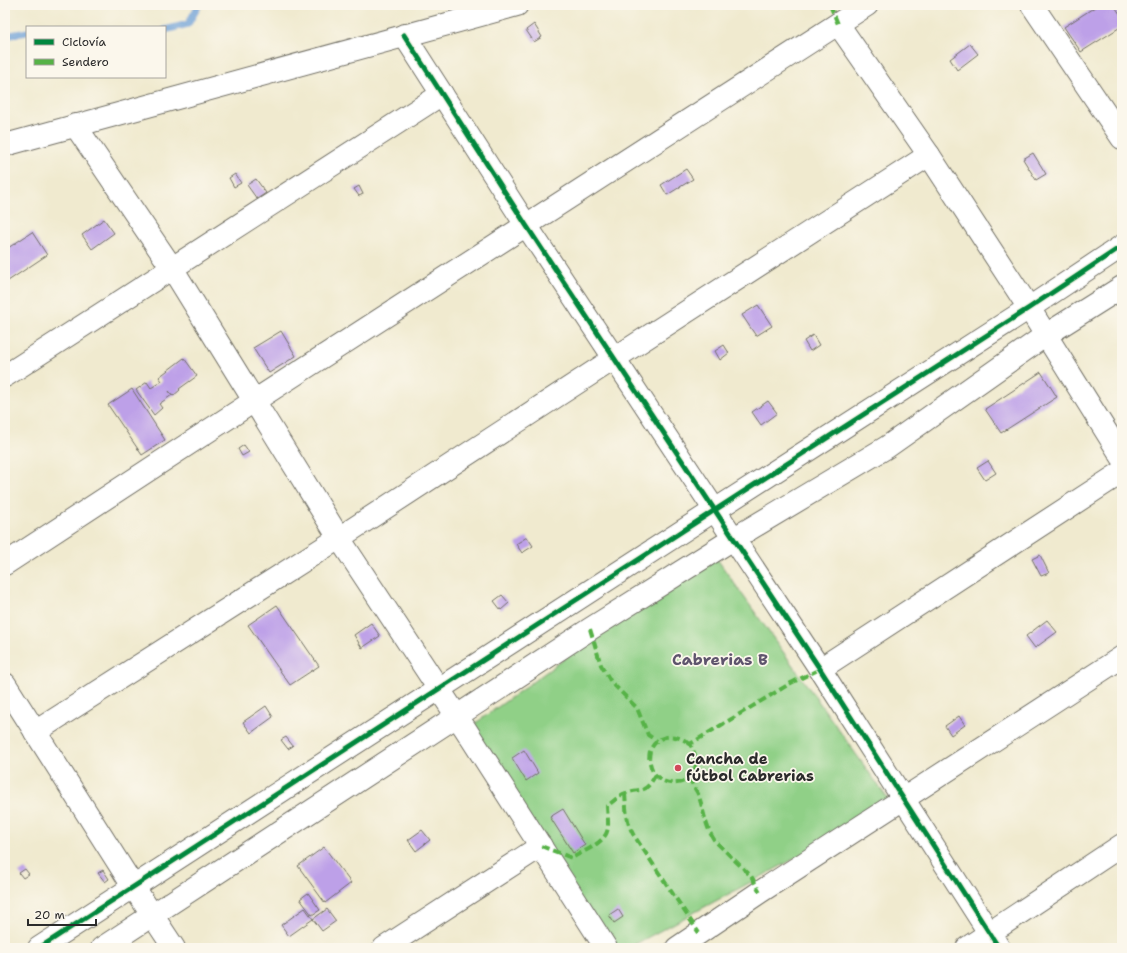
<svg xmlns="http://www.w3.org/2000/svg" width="1127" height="953" viewBox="0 0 1127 953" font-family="'Shantell Sans',sans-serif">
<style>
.green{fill:#90d087;stroke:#5e7e59}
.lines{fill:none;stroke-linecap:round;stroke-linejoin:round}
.stream{stroke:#699dd5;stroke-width:7}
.building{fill:#bda0e8}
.minor-casing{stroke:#706e64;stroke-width:24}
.minor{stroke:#fff;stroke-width:22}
.quiet{stroke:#56b246;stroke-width:4;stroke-dasharray:8 4;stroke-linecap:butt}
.cycleway-casing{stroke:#fbf7ec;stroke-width:8}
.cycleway{stroke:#00873e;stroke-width:5}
.poi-dot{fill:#d1495b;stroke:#fbf7ec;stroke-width:1.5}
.labels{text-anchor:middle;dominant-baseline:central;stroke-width:3.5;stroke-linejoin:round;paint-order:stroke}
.poi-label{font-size:15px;font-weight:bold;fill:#2b2b2b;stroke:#fbf7ec;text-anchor:start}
.neighbourhood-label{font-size:16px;font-weight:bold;fill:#5e546d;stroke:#fbf7ec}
</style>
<rect width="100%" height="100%" fill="#fbf7ec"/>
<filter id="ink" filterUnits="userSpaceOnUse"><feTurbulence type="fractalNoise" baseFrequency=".025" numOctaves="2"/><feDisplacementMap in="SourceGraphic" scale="8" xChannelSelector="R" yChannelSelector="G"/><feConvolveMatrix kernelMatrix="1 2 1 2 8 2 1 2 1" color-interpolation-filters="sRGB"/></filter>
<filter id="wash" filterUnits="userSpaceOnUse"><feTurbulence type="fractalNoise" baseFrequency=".012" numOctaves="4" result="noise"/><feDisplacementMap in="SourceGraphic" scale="16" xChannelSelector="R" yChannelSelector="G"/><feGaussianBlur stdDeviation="0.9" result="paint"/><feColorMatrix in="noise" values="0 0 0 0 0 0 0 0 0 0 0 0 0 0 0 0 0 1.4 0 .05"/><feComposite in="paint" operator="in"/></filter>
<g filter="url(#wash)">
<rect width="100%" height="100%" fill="#f0eacf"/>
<polygon class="green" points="712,552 893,806 628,948 606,948 466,730"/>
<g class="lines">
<g class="stream">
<polyline points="165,30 188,24 199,5"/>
<polyline points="5,36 27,32"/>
</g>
</g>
<g id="blocks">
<g class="building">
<polygon points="1098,5 1114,5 1122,17 1122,26 1081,52 1064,27"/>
<polygon points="534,24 542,37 534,42 526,30"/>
<polygon points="970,44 978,54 957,70 950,59"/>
<polygon points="1033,153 1046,174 1036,180 1023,159"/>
<polygon points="686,169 693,179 667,195 661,185"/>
<polygon points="235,174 241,183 234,187 229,178"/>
<polygon points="256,179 266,193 257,199 247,185"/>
<polygon points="359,186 363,194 359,196 354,189"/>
<polygon points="104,219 114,233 92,249 82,235"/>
<polygon points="32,232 47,255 5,283 5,250"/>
<polygon points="758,305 772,326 756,336 742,315"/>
<polygon points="281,331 296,356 269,373 253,348"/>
<polygon points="813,335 819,345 810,351 804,341"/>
<polygon points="724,345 729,353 720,360 715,351"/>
<polygon points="184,358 197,376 179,389 180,390 173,396 169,391 172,395 159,404 162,408 154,415 136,390 147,382 151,388 162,381 159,377"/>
<polygon points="1041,372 1057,397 1001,433 985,409"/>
<polygon points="132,389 165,440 142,455 108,405"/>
<polygon points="768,401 777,413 761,425 752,412"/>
<polygon points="244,445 249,452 242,456 238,449"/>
<polygon points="988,461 996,473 985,480 977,468"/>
<polygon points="527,537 533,546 522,553 516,544"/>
<polygon points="1040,555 1049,573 1041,576 1032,559"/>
<polygon points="502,595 509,603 501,610 494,601"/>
<polygon points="277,605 319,666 290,685 248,625"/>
<polygon points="1047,620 1057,632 1035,648 1026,636"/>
<polygon points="371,623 380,636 362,648 354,635"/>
<polygon points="266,706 273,717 251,733 243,722"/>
<polygon points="959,716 965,725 951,735 945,726"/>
<polygon points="286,737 293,746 288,749 281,740"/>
<polygon points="524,750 538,773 526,781 512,758"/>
<polygon points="563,809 585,845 573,853 550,817"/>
<polygon points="422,830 430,840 416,851 408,840"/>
<polygon points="324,847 351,883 325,903 298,866"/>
<polygon points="25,869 29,874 23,878 19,873"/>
<polygon points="103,870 109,879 105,882 98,873"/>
<polygon points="308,893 320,910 312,915 300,899"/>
<polygon points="305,908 313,919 327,909 336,921 322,931 313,919 289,936 281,925"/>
<polygon points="618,909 623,917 614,923 609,915"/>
</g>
</g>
</g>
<g filter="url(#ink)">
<use href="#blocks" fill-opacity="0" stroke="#706e64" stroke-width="1"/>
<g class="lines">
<defs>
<g id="minor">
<polyline points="1032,5 1122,138"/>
<polyline points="838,24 929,155 1029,308 1122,457"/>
<polyline points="404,35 526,225 820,669 999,948"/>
<polyline points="75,125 172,268 339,538 466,730 606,948"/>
<polyline points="5,145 517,5"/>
<polyline points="5,376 442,94"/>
<polyline points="5,564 254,401 867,5"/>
<polyline points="820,669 1122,472"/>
<polyline points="5,684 133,886 174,948"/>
<polyline points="35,732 339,538 615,358 929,155"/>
<polyline points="39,948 715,510 1029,308 1122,246"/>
<polyline points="102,948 590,629 733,539 887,447 1046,335 1122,287"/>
<polyline points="384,948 541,846"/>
<polyline points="677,948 760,892 1122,657"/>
<polyline points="967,948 1122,845"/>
</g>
</defs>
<use href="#minor" class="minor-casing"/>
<use href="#minor" class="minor"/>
<g class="quiet">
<polyline points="830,5 838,24"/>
<polyline points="590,629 601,665 611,682 637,708 648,735 657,741"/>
<path d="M690 744C677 733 657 733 650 751 649 756 649 759 650 763 657 798 714 785 690 744L791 683 820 669"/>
<path d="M690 777C691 784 695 788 698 794 704 810 705 827 715 841L751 876 760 892"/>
<path d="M625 793C626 807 626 821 633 834L699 933"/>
<path d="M541 846 572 858C582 852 600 845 606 834 610 827 607 814 607 806 613 802 619 795 626 793 643 787 644 795 655 776"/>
</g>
<defs>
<g id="cycleway">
<polyline points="404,35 526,225 820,669 999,948"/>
<polyline points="39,948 715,510 1029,308 1122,246"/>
</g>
</defs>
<use href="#cycleway" class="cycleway-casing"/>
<use href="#cycleway" class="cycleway"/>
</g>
</g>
<circle class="poi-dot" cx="678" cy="768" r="4"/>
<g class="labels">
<g class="poi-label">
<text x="686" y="759">Cancha de<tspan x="686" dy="17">fútbol Cabrerias</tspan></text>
</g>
<g class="neighbourhood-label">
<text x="720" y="659">Cabrerias B</text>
</g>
</g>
<rect width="1127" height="953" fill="none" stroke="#fbf7ec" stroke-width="20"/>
<rect x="26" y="26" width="140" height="52" fill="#fbf7ec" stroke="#a8a59f"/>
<rect x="34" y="39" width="20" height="6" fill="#00873e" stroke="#a8a59f"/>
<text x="62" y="46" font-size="12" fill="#2b2b2b">Ciclovía</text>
<rect x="34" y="59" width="20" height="6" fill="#56b246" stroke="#a8a59f"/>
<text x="62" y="66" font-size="12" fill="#2b2b2b">Sendero</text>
<path d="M28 919v6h68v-6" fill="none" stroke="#2b2b2b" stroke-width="2"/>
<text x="34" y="919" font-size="12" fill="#2b2b2b" stroke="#fbf7ec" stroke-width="3" paint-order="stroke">20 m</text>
</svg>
